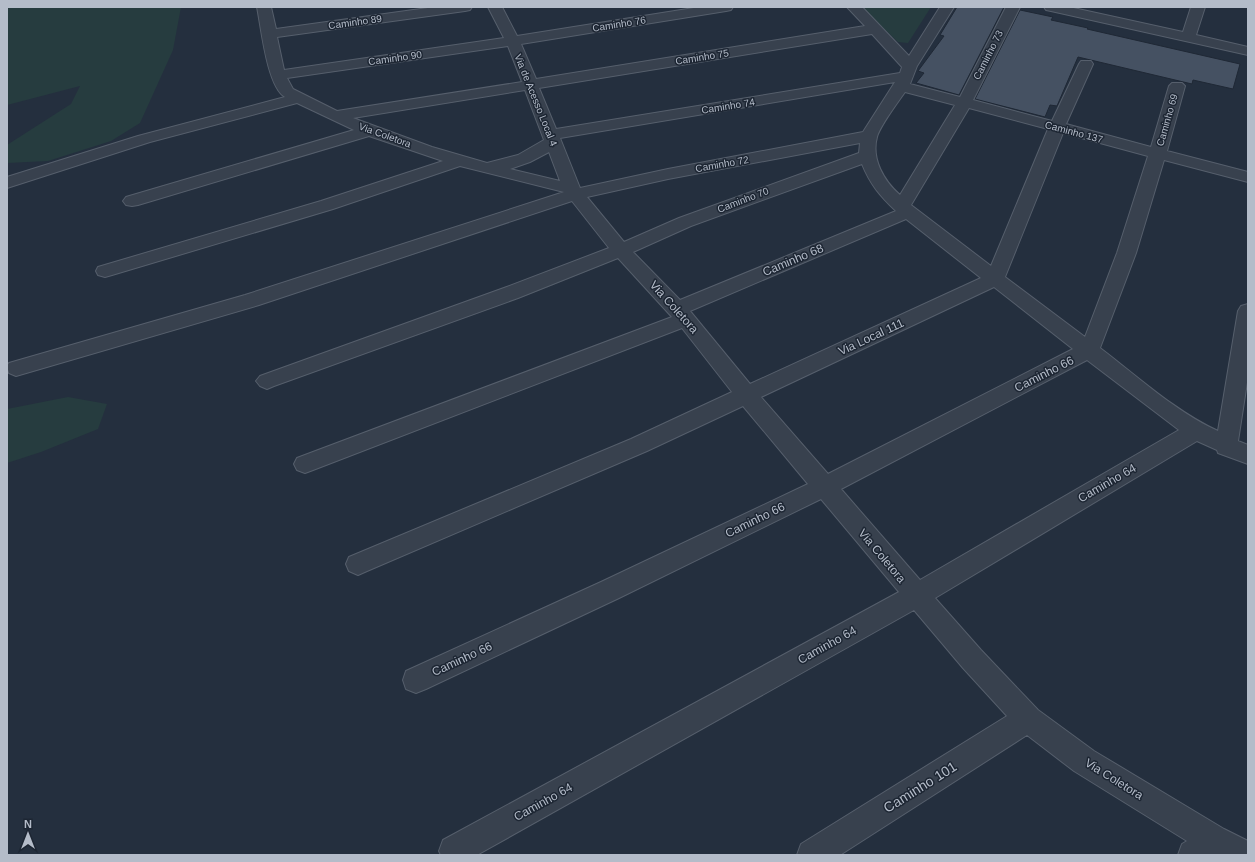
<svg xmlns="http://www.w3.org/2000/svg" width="1255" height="862" viewBox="0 0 1255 862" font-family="Helvetica,sans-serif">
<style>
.green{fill:#263c3f}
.building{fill:#455162;stroke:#1f2835}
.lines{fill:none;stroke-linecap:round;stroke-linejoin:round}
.minor-casing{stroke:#565f6c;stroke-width:2}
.minor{fill:#38414e;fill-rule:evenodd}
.labels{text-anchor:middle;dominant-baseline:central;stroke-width:3;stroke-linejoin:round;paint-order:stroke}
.far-street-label{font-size:10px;fill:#b4bcc9;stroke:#1d2633}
.street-label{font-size:12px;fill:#b4bcc9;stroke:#1d2633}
.near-street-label{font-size:14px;fill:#b4bcc9;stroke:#1d2633}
</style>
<rect width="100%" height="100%" fill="#242f3e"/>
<g class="green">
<polygon points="7,7 181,7 173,50 140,123 111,141 48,161 7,163 7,145 71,104 80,86 7,105"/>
<polygon points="861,7 931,7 908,43 898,42"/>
<polygon points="68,397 107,404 98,429 41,452 7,463 7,409"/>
</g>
<g class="building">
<polygon points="957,7 1004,7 959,95 916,83 924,73 918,71 944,36 940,35"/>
<polygon points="1020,10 1053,17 1051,20 1088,28 1087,29 1240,64 1233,89 1193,80 1192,84 1078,57 1057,106 1050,105 1045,117 975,99"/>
</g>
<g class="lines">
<defs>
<g id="minor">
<path d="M257 7H271L276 29 435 7H472L470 10 465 11 277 37 284 70 504 38 488 7H502L517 36 700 7H733L731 10 726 11 521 44 536 79 865 26 847 7H862L909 56 940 7H954L917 66 910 84 960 97 1006 7H1020L973 100 1052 121 1079 64 1081 61H1091L1093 64 1066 124 1151 147 1169 86 1172 83H1182L1185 86 1167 151 1248 172V182L1164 160 1136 253 1100 348C1137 376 1176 412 1218 431L1238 311 1241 306 1248 304V376L1238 441 1248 445V464L1218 453 1217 450 1197 441 935 598 981 650 1038 710 1094 751 1224 829 1248 841V855H1178L1182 844 1187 841 1074 771 1027 735 840 855H797L801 844 1007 716 963 668 914 610 477 855H441L439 851 443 840 899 592 821 499 619 598 426 689 416 693 406 689 403 680 406 671 601 582 808 484 743 406 647 451 367 571 358 575 349 571 346 564 349 557 631 439 732 392 682 328 313 470 305 473 297 470 294 464 297 458 672 317 618 258 518 298 274 386 267 389 260 386 256 381 260 376 504 288 609 248 572 201 259 305 16 376 9 373 7 366 9 363 245 295 564 192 460 166 333 209 112 275 105 277 98 275 96 271 98 267 321 201 443 161 369 136 138 205 132 206 126 205 123 201 126 197 354 130 297 103 150 142 7 188V177L138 136 285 97C267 87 261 26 257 7ZM872 34 902 67 900 73 556 129 539 88ZM508 46 522 82 337 111 293 89 287 78ZM895 82 863 132 668 169 580 188 560 138ZM525 90 544 140 518 155 487 163 432 147 353 118ZM905 92 955 105 900 195C884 181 871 159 877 137 880 126 898 102 905 92ZM969 108 1048 129 991 266 911 205ZM1063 133 1148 156 1117 253 1085 337 1005 277ZM860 143 859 153 679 218 624 242 587 197 668 179ZM549 152 560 181 510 169 530 162ZM862 164C870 184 880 196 896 211L680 300 633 252 691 226ZM906 219 981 278 750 384 690 311ZM994 287 1073 349 828 474 761 397ZM1087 360 1179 430 920 580 841 489Z"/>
<polygon points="1044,7 1069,7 1183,32 1191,7 1205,7 1196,35 1248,47 1248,55 1051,11 1046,10"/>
</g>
</defs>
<use href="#minor" class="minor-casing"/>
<use href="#minor" class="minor"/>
</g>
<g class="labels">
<g class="far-street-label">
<text transform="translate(355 22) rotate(-8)">Caminho 89</text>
<text transform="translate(619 24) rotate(-9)">Caminho 76</text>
<text transform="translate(988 55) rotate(-63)">Caminho 73</text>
<text transform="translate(702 57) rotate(-9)">Caminho 75</text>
<text transform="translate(395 58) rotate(-8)">Caminho 90</text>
<text transform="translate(536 100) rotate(68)">Via de Acesso Local 4</text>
<text transform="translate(728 106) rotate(-9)">Caminho 74</text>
<text transform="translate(1167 120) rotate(-74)">Caminho 69</text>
<text transform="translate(1074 132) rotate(15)">Caminho 137</text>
<text transform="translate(385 135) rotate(20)">Via Coletora</text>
<text transform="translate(722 164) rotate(-10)">Caminho 72</text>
<text transform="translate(743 200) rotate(-21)">Caminho 70</text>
</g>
<g class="street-label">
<text transform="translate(793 260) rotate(-23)">Caminho 68</text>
<text transform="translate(674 307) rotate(48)">Via Coletora</text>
<text transform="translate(871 337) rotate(-25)">Via Local 111</text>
<text transform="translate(1044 374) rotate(-27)">Caminho 66</text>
<text transform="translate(1107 483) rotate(-30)">Caminho 64</text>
<text transform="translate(755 520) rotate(-26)">Caminho 66</text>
<text transform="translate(882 556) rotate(50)">Via Coletora</text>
<text transform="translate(827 645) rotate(-29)">Caminho 64</text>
<text transform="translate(462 659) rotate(-25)">Caminho 66</text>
<text transform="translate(1114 779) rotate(32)">Via Coletora</text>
<text transform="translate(543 802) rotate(-29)">Caminho 64</text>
</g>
<g class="near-street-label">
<text transform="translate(920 787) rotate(-32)">Caminho 101</text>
</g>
</g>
<rect width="1255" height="862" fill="none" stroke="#b4bcc9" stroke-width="16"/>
<g transform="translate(28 834)" stroke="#1d2633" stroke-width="3" paint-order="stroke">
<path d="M0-3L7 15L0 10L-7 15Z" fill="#b4bcc9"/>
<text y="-6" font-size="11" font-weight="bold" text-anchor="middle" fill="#b4bcc9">N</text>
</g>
</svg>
